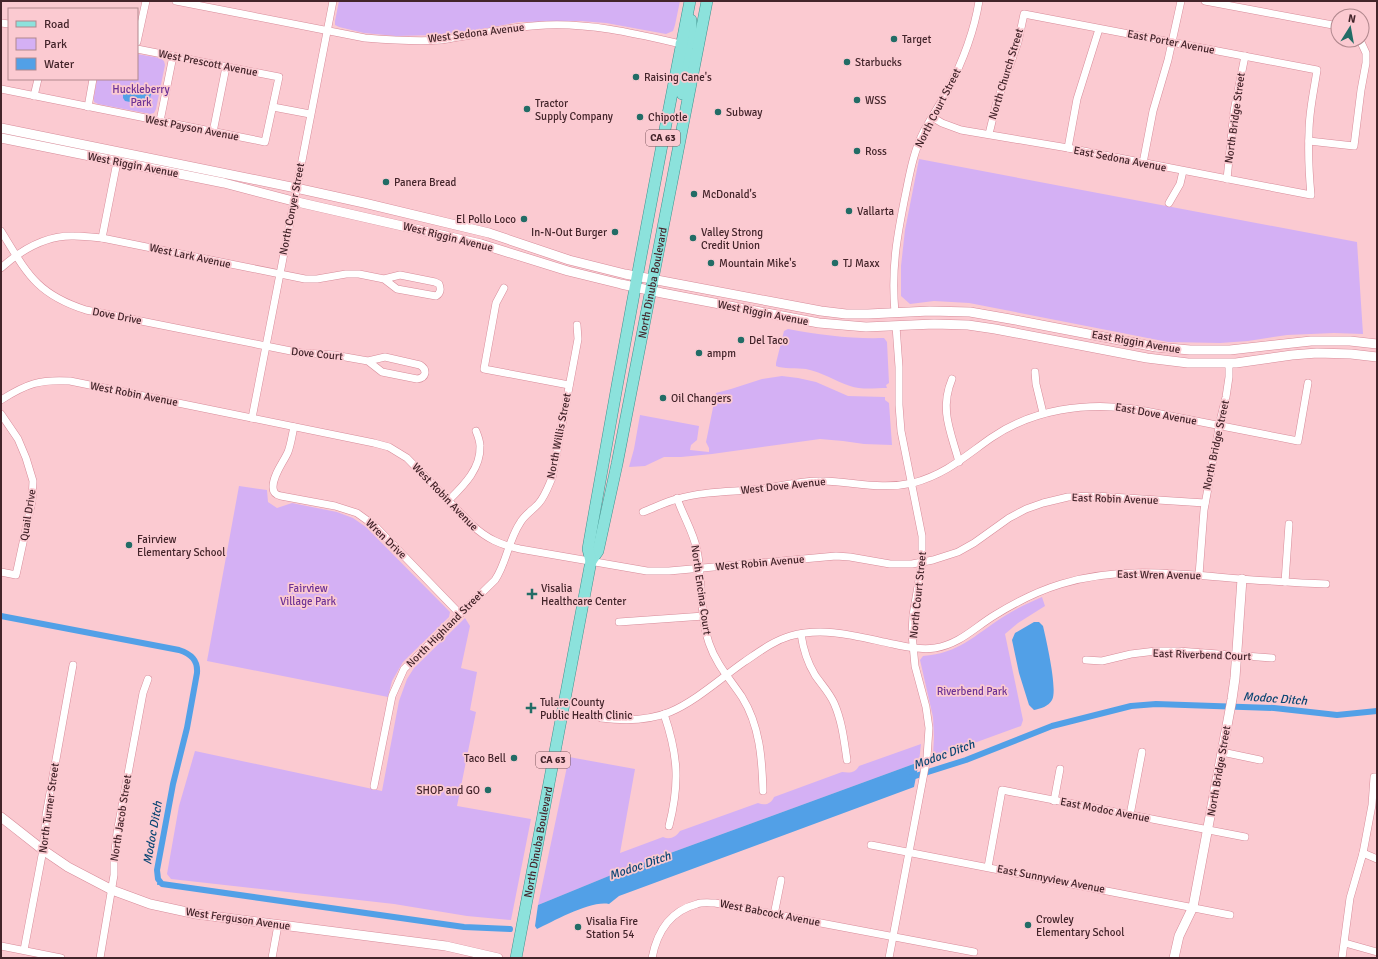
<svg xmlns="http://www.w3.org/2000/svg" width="1378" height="959" viewBox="0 0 1378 959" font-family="Signika,sans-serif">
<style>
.green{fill:#d4b0f4}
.water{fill:#52a0e7}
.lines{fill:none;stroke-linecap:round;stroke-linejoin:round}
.stream{stroke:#52a0e7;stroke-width:2}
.canal{stroke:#52a0e7;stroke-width:6}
.street-casing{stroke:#d78b99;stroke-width:8}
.secondary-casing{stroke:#d78b99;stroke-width:10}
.primary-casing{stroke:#40938f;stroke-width:12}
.street{stroke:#fff;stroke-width:7}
.secondary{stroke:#fff;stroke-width:9}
.primary{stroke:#8ce2dc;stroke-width:11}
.poi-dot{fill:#226c66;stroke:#fbcad1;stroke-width:1.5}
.labels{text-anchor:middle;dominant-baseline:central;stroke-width:3.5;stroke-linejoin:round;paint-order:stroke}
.shield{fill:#fbcad1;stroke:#7a565c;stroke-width:1}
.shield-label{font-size:10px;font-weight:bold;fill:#43242a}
.street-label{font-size:11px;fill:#43242a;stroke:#fbcad1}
.poi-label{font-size:11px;fill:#43242a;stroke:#fbcad1;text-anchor:start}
.park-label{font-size:11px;fill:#6c3195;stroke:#fbcad1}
.water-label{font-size:12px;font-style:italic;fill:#094573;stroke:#fbcad1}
</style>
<rect width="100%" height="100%" fill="#fbcad1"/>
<g class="green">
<polygon points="339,1 680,1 675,25 673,31 666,34 606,23 580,21 519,22 467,32 437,35 396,36 364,33 339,27 335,25 335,21"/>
<polygon points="137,54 160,58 164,61 165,65 156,109 154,113 150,114 98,104 94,102 94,97 97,79 137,79"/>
<polygon points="919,159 1357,242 1363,334 1334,333 1287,335 1248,341 1220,343 1168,342 969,303 934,301 910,304 901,296 901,266 905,230"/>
<path d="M788 329C820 335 851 339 884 338L887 342 889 383 886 385 887 388C875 388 861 390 850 386 835 381 822 372 806 369 798 368 782 369 776 366V363L784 331Z"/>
<polygon points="782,376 798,378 816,382 848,396 885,397 885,400 889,403 892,445 864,444 843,441 820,439 712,454 681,457 664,457 645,466 629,467 634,449 640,415 699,426 697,440 691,445 690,450 709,452 709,448 706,442 716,393 731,389 762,379"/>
<polygon points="239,486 267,490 268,502 277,508 292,503 337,512 353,518 366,527 450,612 449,617 403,662 392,681 388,697 207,661"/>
<path d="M1042 597 1045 606 1018 623 1005 634 1023 720 1021 726 944 754 933 755 934 737 933 717 920 660 923 656C960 653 973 636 1003 617 1015 609 1028 603 1042 597Z"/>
<polygon points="465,618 470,626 461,668 477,672 470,710 476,712 457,806 531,819 511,920 467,916 394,904 171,879 167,874 179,806 195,751 382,791 399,701 407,679 414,668"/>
<path d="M921 744 919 762 621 871 538 905 569 757 635 769 620 853 663 837C670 840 676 837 680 831L758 803C765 806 771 804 774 797L842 772C850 773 855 773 859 766Z"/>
</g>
<g class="water">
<polygon points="147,87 150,88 152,91 148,105 146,105 125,101 123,98 123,94 125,92 138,94 141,93 143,88"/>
<path d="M1034 622H1039L1043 626C1046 639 1058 690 1052 700 1049 706 1040 709 1034 710L1029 705 1019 673 1012 640 1015 633Z"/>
<path d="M919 762 914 787 619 896 609 904C591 900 554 921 537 929L535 926 538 905 621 871Z"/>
</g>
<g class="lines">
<polyline class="stream" points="158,884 160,883"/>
<g class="canal">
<path d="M1 616 179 650C191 654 198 660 197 673L187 728 173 784 157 870 158 879 162 884 464 927 510 929"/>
<polyline points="909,778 966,760 1052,726 1131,706 1156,704 1274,708 1337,715 1377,711"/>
</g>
<defs>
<g id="street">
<path d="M176 1 365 38C390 40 416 42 441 40 476 35 511 26 546 25 592 23 637 34 681 44"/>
<polyline points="1205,1 1338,26"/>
<polyline points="1,23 9,24"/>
<polyline points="137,42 146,1"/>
<polyline points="1,89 265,142 279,77 137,49"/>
<polyline points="34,96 38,79"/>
<polyline points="88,107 93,79"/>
<polyline points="273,107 310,114"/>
<path d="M932 117 942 123 961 130 1068 148 1311 195C1309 174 1308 153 1309 132 1309 111 1314 91 1317 70L1024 14 1018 42 996 105 989 134"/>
<polyline points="160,121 173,56"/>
<polyline points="213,132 226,67"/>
<polyline points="1309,141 1354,146 1361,90 1366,63 1366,53 1360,40"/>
<polyline points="1068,148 1077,99 1099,29"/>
<polyline points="1143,163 1153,111 1168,60 1181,1"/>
<polyline points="1227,179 1234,111 1245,56"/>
<polyline points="1169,203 1180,184 1183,171"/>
<path d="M1 231C27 273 36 294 86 310L291 351 302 353 334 355 368 361 382 372 417 379C426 378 428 370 420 365L385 357 368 361"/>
<polyline points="102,238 117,162"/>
<path d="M1 268C21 250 46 235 74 236 83 236 92 237 102 238L305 279H317L346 274H359L384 279 397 289 436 296C441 293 441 289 439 284L435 282 400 275 384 279"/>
<polyline points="504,288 496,303 484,369 569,385"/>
<path d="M895 313C891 268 897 236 906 192 910 172 914 150 924 131 931 118 939 105 947 92 962 63 974 33 979 1"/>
<polyline points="1035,372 1036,384 1043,413"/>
<path d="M952 379C939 410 951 432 959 462"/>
<path d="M1 400C26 384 40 379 70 381L374 443 389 447 407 458 472 525C487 539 501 545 520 549L647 571H669L836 556 850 557 890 564H912L933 560 958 552 974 543 1009 518 1026 509 1043 503 1068 497 1095 496 1205 503"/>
<polyline points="1,414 18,439 26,458 33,481 32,501 16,575 1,572"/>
<polyline points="252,418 333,1"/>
<path d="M294 427C292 435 291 444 288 452 283 463 273 475 273 487 273 493 276 495 281 496L335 506 357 513 375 526 460 614"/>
<path d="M677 498C683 516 693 531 697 550 703 580 699 613 709 643 716 664 730 679 742 697 760 726 762 759 763 791"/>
<path d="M448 501C463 486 481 469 480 446 480 441 478 436 476 431"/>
<path d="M643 512C654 508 665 502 677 499 704 491 733 492 761 489 782 486 802 480 823 481 855 482 881 490 913 483 946 474 964 457 991 438 1033 409 1086 402 1135 409L1298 441 1308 383"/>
<polyline points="1199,575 1204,510 1221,417 1226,397 1229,377 1229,363"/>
<polyline points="1285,582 1289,524"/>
<polyline points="619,622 704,616"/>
<path d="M801 634C803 648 807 662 815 675 821 684 829 692 834 703 842 721 844 740 847 760"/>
<polyline points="1086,660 1102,661 1131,654 1156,651 1178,651 1272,658"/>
<path d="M664 714C678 755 680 783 669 826"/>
<path d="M601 718C625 721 648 721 670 712 696 701 721 678 744 662 759 652 773 641 790 636 825 626 859 637 893 644 907 647 921 650 935 648 960 644 975 627 995 615 1016 602 1038 591 1061 584 1121 566 1181 574 1241 579 1270 581 1298 583 1326 584"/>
<polyline points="1222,752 1260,760"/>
<path d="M374 786 392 696 404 669 495 580C507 562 508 541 520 523 524 515 533 510 539 503 545 496 548 487 552 478L578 339 577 325"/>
<polyline points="1054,801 1060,769"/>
<polyline points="1130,815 1142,752"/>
<polyline points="871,845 1230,915"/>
<polyline points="1363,853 1377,859"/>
<polyline points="988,867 1002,790 1245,837"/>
<polyline points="774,915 781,880"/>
<polyline points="1345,943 1377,952"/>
<polyline points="1,946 61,958"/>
<polyline points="24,950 43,850 46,815 73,665"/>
<polyline points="100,958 114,875 114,860 117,833 143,693 148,679"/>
<polyline points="272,958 278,925"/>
<path d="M652 958C657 932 670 911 697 904 702 902 710 903 715 903L974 952"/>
<polyline points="889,958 927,757 929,728 926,707 915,666 912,634 913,615 922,563 922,536 901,431 899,405 899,367 896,326"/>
<polyline points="1342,958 1350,898 1363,853 1372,805 1374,777 1377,777"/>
</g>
<g id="secondary">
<polyline points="1,128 296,188 364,203 489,233 569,260 625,274 821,311 846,314 868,314 930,311 970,312 1010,319 1156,347 1190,350 1230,350 1311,341 1350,341 1377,344"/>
<polyline points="1,138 224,183 293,201 481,244 568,271 621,284 662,293 819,323 866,327 934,324 968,325 995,329 1147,358 1188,363 1236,363 1292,355 1317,353 1351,354 1377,357"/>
<polyline points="1,817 43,850 68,867 112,890 150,904 196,914 446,946 498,958"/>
<polyline points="1174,958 1179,936 1193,907 1232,699 1235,678 1242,579"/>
</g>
<g id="primary">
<polyline points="691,20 691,40 693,43 698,45"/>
<polyline points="681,44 685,45 688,53 682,94"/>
<path id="s1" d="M591 561 598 551 617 464 707 1"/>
<path id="s2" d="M516 958 591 561 588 549C620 366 654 183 690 1"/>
</g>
</defs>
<use href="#street" class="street-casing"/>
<use href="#secondary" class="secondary-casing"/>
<use href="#primary" class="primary-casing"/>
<use href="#street" class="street"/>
<use href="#secondary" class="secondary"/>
<use href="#primary" class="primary"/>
</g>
<g class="poi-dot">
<circle cx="894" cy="39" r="4"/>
<circle cx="847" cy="62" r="4"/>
<circle cx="636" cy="77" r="4"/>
<circle cx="857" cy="100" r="4"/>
<circle cx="527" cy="109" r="4"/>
<circle cx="718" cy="112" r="4"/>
<circle cx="640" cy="117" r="4"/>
<circle cx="857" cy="151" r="4"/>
<circle cx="386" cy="182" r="4"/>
<circle cx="694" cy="194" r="4"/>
<circle cx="849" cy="211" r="4"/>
<circle cx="524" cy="219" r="4"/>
<circle cx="615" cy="232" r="4"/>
<circle cx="693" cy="238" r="4"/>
<circle cx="711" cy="263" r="4"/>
<circle cx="835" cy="263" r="4"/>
<circle cx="741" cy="340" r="4"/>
<circle cx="699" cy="353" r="4"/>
<circle cx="663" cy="398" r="4"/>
<circle cx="129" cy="545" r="4"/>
<path d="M530 588h4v4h4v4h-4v4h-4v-4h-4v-4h4z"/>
<path d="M529 702h4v4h4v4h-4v4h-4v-4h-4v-4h4z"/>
<circle cx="514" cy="758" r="4"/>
<circle cx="488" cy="790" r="4"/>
<circle cx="1028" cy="925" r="4"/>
<circle cx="578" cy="927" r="4"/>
</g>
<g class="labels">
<g class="shield">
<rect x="646" y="130" width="34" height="16" rx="3"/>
<rect x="536" y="752" width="34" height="16" rx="3"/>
</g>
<g class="shield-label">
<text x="663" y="138">CA 63</text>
<text x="553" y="760">CA 63</text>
</g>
<g class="street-label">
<text transform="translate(476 33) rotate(-7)">West Sedona Avenue</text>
<text transform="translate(1171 42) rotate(11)">East Porter Avenue</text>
<text transform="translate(208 63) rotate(11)">West Prescott Avenue</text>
<text transform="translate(1006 74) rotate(-73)">North Church Street</text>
<text transform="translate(938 108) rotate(-63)">North Court Street</text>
<text transform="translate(1235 118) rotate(-82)">North Bridge Street</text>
<text transform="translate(192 128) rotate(11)">West Payson Avenue</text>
<text transform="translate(1120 159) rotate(11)">East Sedona Avenue</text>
<text transform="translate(133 165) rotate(11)">West Riggin Avenue</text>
<text transform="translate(292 209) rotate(-79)">North Conyer Street</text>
<text transform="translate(448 237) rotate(14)">West Riggin Avenue</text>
<text transform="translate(190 256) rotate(12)">West Lark Avenue</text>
<text stroke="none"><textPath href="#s1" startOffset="286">North Dinuba Boulevard</textPath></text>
<text transform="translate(763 313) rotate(11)">West Riggin Avenue</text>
<text transform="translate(117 316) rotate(11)">Dove Drive</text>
<text transform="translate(1136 342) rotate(10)">East Riggin Avenue</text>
<text transform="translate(317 354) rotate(6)">Dove Court</text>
<text transform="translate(134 394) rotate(11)">West Robin Avenue</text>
<text transform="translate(1156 414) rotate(10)">East Dove Avenue</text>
<text transform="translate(559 436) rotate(-79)">North Willis Street</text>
<text transform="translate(1216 445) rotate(-78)">North Bridge Street</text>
<text transform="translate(783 486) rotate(-6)">West Dove Avenue</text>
<text transform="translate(445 497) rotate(46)">West Robin Avenue</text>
<text transform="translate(1115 499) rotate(2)">East Robin Avenue</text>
<text transform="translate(28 515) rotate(-81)">Quail Drive</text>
<text transform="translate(386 539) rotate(44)">Wren Drive</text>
<text transform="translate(760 563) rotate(-5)">West Robin Avenue</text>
<text transform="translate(1159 575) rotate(1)">East Wren Avenue</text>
<text transform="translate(701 590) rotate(82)">North Encina Court</text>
<text transform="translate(918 595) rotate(-84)">North Court Street</text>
<text transform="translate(445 629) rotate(-45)">North Highland Street</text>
<text transform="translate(1202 655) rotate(2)">East Riverbend Court</text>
<text transform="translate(1219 771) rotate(-80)">North Bridge Street</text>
<text transform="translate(49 808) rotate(-82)">North Turner Street</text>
<text transform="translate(1105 810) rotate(11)">East Modoc Avenue</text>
<text transform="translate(121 818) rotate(-81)">North Jacob Street</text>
<text stroke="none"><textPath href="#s2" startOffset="118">North Dinuba Boulevard</textPath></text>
<text transform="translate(1051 879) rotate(11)">East Sunnyview Avenue</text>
<text transform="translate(770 913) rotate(11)">West Babcock Avenue</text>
<text transform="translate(238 919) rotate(8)">West Ferguson Avenue</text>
</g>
<g class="poi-label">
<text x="902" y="39">Target</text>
<text x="855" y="62">Starbucks</text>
<text x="644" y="77">Raising Cane's</text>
<text x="865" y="100">WSS</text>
<text x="535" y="103">Tractor<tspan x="535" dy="13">Supply Company</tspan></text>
<text x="726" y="112">Subway</text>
<text x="648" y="117">Chipotle</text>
<text x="865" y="151">Ross</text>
<text x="394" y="182">Panera Bread</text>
<text x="702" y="194">McDonald's</text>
<text x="857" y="211">Vallarta</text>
<text x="516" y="219" text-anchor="end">El Pollo Loco</text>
<text x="607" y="232" text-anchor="end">In-N-Out Burger</text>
<text x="701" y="232">Valley Strong<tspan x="701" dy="13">Credit Union</tspan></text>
<text x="719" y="263">Mountain Mike's</text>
<text x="843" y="263">TJ Maxx</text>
<text x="749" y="340">Del Taco</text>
<text x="707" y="353">ampm</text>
<text x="671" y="398">Oil Changers</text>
<text x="137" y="539">Fairview<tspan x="137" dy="13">Elementary School</tspan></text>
<text x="541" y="588">Visalia<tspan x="541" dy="13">Healthcare Center</tspan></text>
<text x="540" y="702">Tulare County<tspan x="540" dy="13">Public Health Clinic</tspan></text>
<text x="506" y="758" text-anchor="end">Taco Bell</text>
<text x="480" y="790" text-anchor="end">SHOP and GO</text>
<text x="1036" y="919">Crowley<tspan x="1036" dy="13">Elementary School</tspan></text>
<text x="586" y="921">Visalia Fire<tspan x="586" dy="13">Station 54</tspan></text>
</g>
<g class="park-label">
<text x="141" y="89">Huckleberry<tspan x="141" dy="13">Park</tspan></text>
<text x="308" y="588">Fairview<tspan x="308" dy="13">Village Park</tspan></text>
<text x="972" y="691">Riverbend Park</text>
</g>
<g class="water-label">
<text transform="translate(1275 699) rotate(4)">Modoc Ditch</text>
<text transform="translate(944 755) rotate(-20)">Modoc Ditch</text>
<text transform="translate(153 833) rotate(-80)">Modoc Ditch</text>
<text transform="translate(640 866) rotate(-19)">Modoc Ditch</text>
</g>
</g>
<rect width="1378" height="959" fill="none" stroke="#43242a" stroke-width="4"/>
<rect x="8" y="8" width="130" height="72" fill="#fbcad1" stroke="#b1888e"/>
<rect x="16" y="21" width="20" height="6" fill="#8ce2dc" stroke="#b1888e"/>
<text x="44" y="28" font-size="12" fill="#43242a">Road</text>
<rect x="16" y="38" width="20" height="12" fill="#d4b0f4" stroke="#b1888e"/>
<text x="44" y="48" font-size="12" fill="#43242a">Park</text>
<rect x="16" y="58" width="20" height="12" fill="#52a0e7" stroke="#b1888e"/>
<text x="44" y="68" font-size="12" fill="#43242a">Water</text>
<g transform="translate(1350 28) rotate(11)"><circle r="19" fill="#fbcad1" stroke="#b1888e"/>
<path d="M0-3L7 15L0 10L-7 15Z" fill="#226c66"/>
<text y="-6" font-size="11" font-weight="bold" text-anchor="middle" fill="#43242a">N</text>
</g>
</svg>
